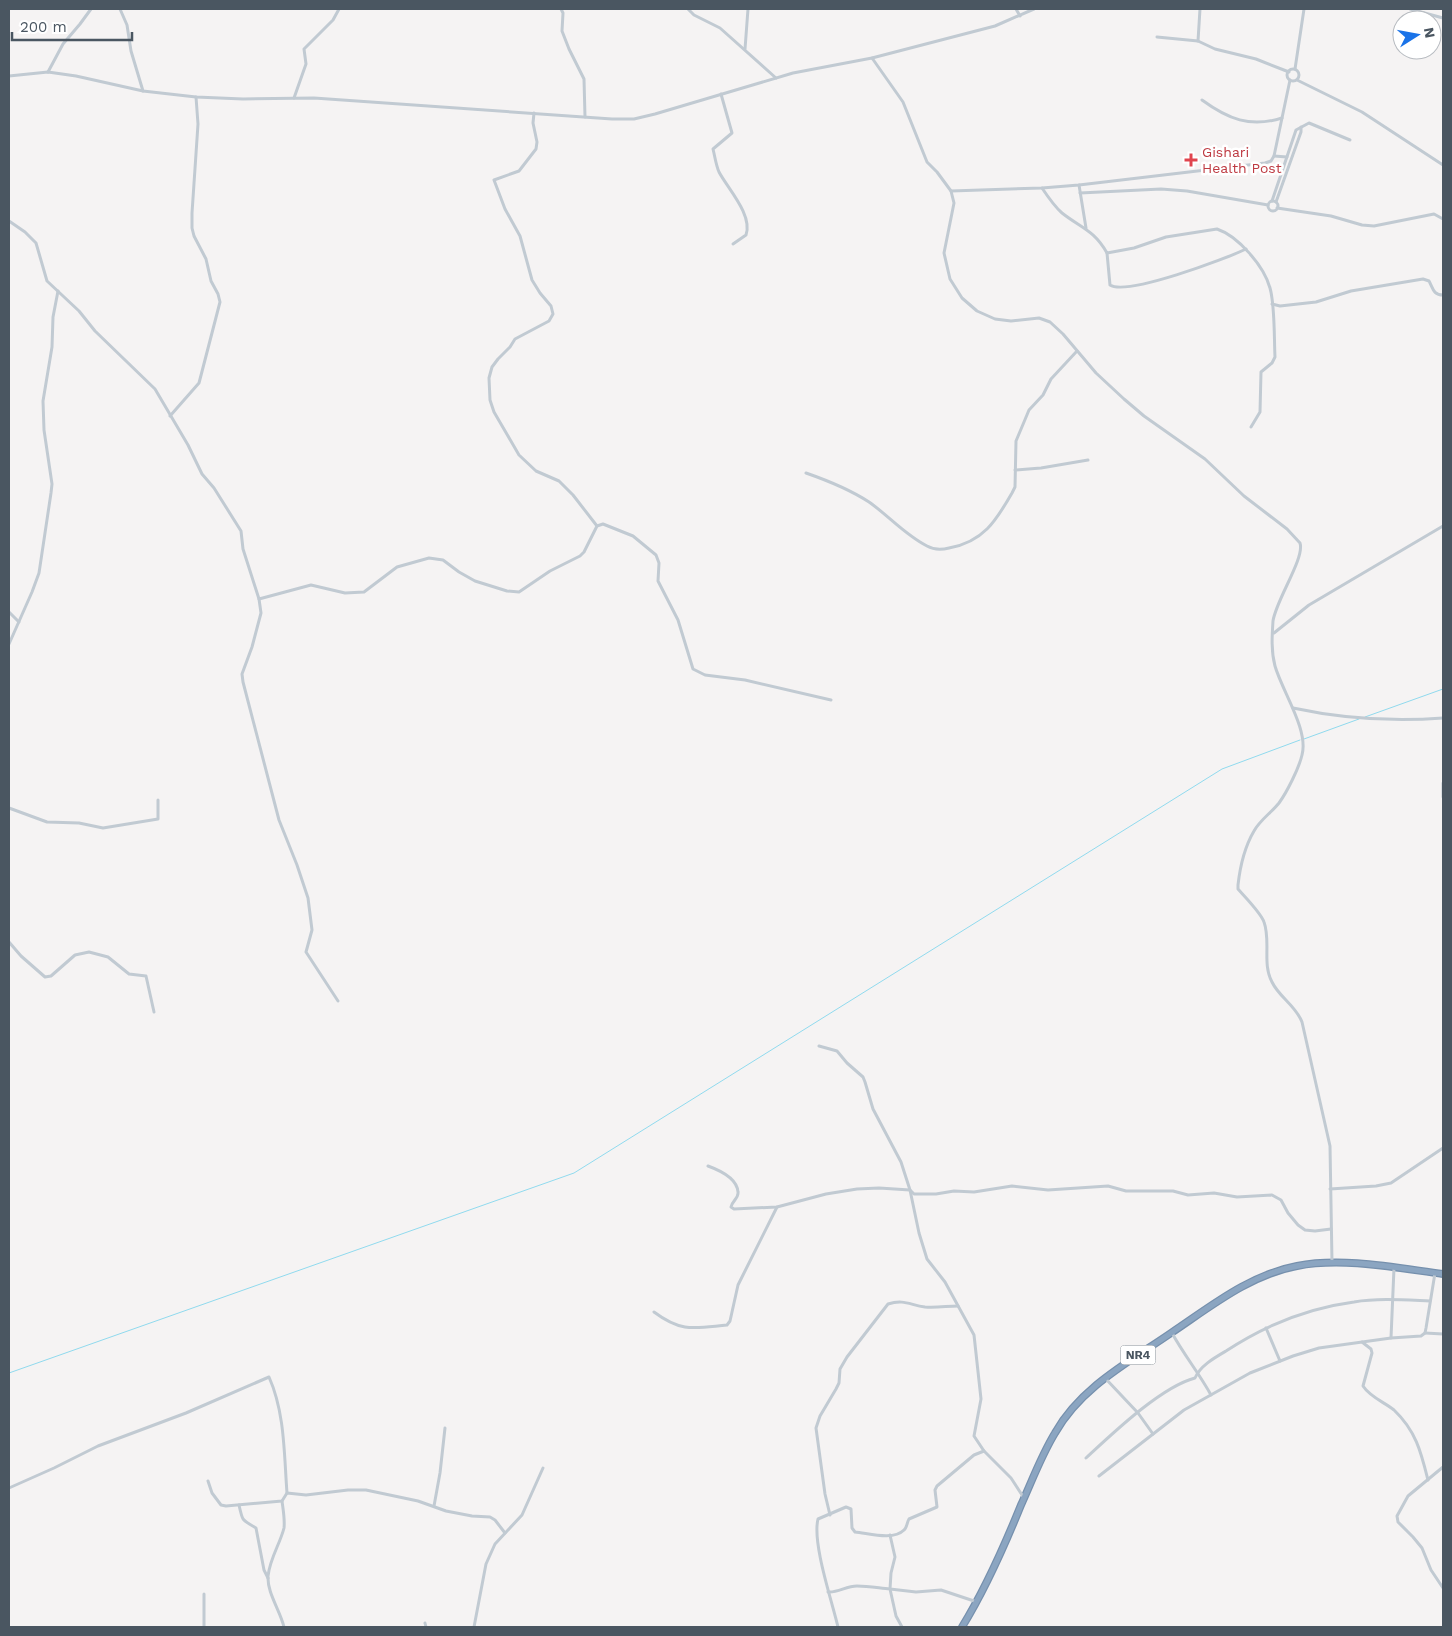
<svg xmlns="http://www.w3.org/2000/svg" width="1452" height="1636" viewBox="0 0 1452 1636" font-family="'Work Sans',sans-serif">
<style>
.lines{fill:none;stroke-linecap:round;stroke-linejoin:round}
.stream{stroke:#90daee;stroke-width:1}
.highway-casing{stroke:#7690ad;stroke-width:8}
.street{stroke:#c1cad2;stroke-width:3}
.highway{stroke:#8ba5c1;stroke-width:5.5}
.health-dot{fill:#e0444e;stroke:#fff;stroke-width:2}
.labels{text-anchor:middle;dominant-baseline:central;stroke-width:5;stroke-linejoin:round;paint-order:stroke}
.shield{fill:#fff;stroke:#808990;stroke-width:1}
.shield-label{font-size:12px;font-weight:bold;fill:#4a5661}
.health-label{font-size:14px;fill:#be3a42;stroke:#fff;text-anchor:start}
</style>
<rect width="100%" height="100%" fill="#f5f3f3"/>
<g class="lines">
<g class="stream">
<polyline points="1365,717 1443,689"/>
<polyline points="1304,739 1359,719"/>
<polyline points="9,1373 574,1173 1222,769 1300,740"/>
</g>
<defs>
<path id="highway" d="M962 1627C986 1588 1004 1547 1021 1505 1032 1481 1041 1456 1055 1433 1081 1387 1129 1362 1171 1333 1210 1307 1249 1275 1297 1266 1343 1257 1397 1268 1443 1274"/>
</defs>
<use href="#highway" class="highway-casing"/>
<g class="street">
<polyline points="120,9 127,25 131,51 143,91"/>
<polyline points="561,9 563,13 562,31 569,49 584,79 585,117"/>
<polyline points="688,9 694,15 720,28 776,78"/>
<polyline points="1016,9 1020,16"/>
<polyline points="1410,9 1443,18"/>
<polyline points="1157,37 1198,41 1215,49 1256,59 1289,72"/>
<polyline points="1198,41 1200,9"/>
<polyline points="745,49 748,9"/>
<path d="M872 58 903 102 927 162 937 172 951 191 954 203 944 253 950 279 962 298 977 311 995 319 1011 321 1039 318 1050 322 1063 334 1096 373 1124 399 1144 416 1205 459 1244 496 1287 529 1300 543C1305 558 1276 600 1273 621 1272 636 1271 651 1275 666 1282 691 1309 730 1302 755 1299 768 1287 792 1279 803 1271 813 1260 820 1254 831 1244 848 1240 867 1238 885V889C1245 897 1261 913 1264 922 1271 941 1262 964 1272 982 1279 997 1296 1006 1302 1022L1330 1146 1332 1262"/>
<polyline points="1295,69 1304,9"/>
<circle cx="1293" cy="75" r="6"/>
<polyline points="48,72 63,44 80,24 91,9"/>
<polyline points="9,76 48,72 76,76 143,91 196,97 243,99 314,98 612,119 634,119 655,114 793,73 872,58 995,26 1034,9"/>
<polyline points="1297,80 1362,112 1443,165"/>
<path d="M721 94 732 133 713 149C715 157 716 165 719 172 728 189 753 215 746 235L733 244"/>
<polyline points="294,98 306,64 304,49 333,20 339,9"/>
<path d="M1202 100C1228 119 1250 128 1282 118"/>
<polyline points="534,113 533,123 537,142 536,149 519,171 494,180 505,209 520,236 532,280 540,293 551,306 553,314 549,321 515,339 510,347 498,359 492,367 489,378 490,400 494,412 519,455 536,471 559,481 573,495 597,526"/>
<polyline points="1274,156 1287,157"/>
<polyline points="1079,185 1086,228"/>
<path d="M1042 188C1048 197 1054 206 1062 213 1081 228 1094 230 1107 253L1134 248 1166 237 1217 229C1238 236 1264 266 1270 288 1275 305 1274 338 1275 357L1272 363 1261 372 1260 412 1251 427"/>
<polyline points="951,191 1042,188 1079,185 1265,163 1271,161 1274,156 1290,80"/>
<polyline points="1080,193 1161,189 1187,191 1268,205"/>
<circle cx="1273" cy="206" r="5"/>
<polyline points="1272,201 1296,130 1309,123 1350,140"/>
<polyline points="1276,202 1301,132 1301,127"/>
<polyline points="1277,208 1331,216 1362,225 1374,226 1434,214 1443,219"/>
<polyline points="9,221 25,232 36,243 47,281 79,311 95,331 155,389 188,445 202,474 214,488 241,531 243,549 259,599 261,613 252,647 242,674 243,682 279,820 297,865 308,898 312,930 306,952 338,1001"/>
<path d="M1107 253 1110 285C1127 296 1225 259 1246 249"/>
<path d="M1272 304 1280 306 1316 302 1351 291 1423 279 1429 281C1433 288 1433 295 1443 295"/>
<polyline points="170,416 199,383 220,302 218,294 211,281 206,259 194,236 192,228 192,213 198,124 196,97"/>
<polyline points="1015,470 1041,468 1088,460"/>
<path d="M806 473C829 481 849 489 869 502 889 516 905 535 927 546 934 550 941 550 949 548 983 542 996 521 1012 493L1015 487 1016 441 1024 422 1029 410 1043 395 1051 379 1077 351"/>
<polyline points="259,599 311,585 345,593 364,592 397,567 429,558 443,560 459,572 475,581 507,591 519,592 550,571 580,556 584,552 597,526 603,524 633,536 656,555 659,563 658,581 678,620 693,669 705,675 745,680 831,700"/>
<polyline points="9,612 19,622"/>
<polyline points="1274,633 1309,605 1443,526"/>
<polyline points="9,644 32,592 39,573 51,493 52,484 44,430 43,401 52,347 53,317 58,291"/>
<path d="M1293 708C1344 719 1391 722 1443 718"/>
<polyline points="1443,783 1443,797"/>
<polyline points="9,808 47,822 79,823 103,828 158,819 158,800"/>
<polyline points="9,942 21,956 45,977 51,976 75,955 89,952 108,957 129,974 146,976 154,1012"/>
<polyline points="819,1046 837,1051 847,1063 863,1077 865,1082 873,1109 901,1162 910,1190 919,1233 927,1259 945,1282 974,1335 981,1399 974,1436 984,1451 1011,1478 1024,1498"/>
<path d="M708 1166C719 1170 737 1178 738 1192 739 1198 732 1201 731 1207L734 1209 777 1207 826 1194 857 1189 879 1188 910 1190 914 1194H936L954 1191 974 1192 1012 1186 1048 1190 1108 1186 1126 1191H1173L1188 1195 1214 1193 1237 1197 1272 1195 1281 1200 1288 1213 1298 1225 1305 1230 1315 1231 1331 1229"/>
<polyline points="1330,1189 1376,1186 1391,1183 1443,1148"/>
<path d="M654 1312C682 1333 695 1328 727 1325L730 1321 738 1285 777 1207"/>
<polyline points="1266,1328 1280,1361"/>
<path d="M1172 1333C1184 1355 1199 1373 1211 1395"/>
<polyline points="1425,1333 1443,1334"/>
<polyline points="1391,1338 1394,1268"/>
<path d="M1362 1342 1371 1349 1372 1353 1363 1386C1370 1397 1384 1402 1394 1410 1416 1431 1421 1452 1428 1480"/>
<polyline points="1105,1378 1138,1413 1153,1434"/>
<path d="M1086 1458C1113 1433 1161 1387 1195 1378 1200 1366 1214 1358 1226 1351 1264 1326 1308 1308 1354 1302 1378 1298 1405 1300 1430 1301"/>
<polyline points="1443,1467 1408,1496 1397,1516 1398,1522 1413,1537 1422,1548 1431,1570 1443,1588"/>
<polyline points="1099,1476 1184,1410 1250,1373 1293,1356 1319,1348 1391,1338 1421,1336 1425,1333 1426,1328 1435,1273"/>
<polyline points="208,1481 212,1493 221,1505 226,1506 282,1501 287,1493 306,1495 348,1490 366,1490 418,1501 446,1511 472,1516 490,1517 495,1520 505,1533"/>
<path d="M9 1488 54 1468 98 1446 186 1413 269 1377C285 1413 284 1454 287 1493"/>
<path d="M282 1501C283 1509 285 1519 284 1528 280 1544 270 1558 268 1576 267 1593 280 1610 284 1627"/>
<path d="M239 1505C243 1523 242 1519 256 1528L264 1570 268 1578"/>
<polyline points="434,1506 440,1473 445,1428"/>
<path d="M830 1515 825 1494 816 1428 820 1416 836 1389 839 1383 840 1369 847 1357 888 1304C904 1299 910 1305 925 1307 936 1308 948 1306 958 1306"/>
<polyline points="890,1535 895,1557 891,1573 890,1589 916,1592 941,1590 977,1602"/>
<path d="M828 1592C838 1593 846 1586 857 1586 868 1586 879 1588 890 1589L896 1616 902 1627"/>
<polyline points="204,1594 204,1627"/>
<polyline points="425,1623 426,1627"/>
<polyline points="474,1627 486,1564 495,1544 522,1515 543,1468"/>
<path d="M838 1627C832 1601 812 1543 818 1519L846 1507 851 1509 852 1528 855 1532C868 1533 893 1541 904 1530 907 1528 907 1522 909 1519L937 1507 935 1490 937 1486 974 1455 984 1451"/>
</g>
<use href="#highway" class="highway"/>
</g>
<path class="health-dot" d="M1188.5 152.5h5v5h5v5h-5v5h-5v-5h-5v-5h5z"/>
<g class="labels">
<rect class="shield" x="1120.5" y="1345.5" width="35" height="19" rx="4"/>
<g class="shield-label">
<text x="1138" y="1355">NR4</text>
</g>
<g class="health-label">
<text x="1202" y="152">Gishari<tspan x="1202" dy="16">Health Post</tspan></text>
</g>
</g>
<rect width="1452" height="1636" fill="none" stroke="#4a5661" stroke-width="20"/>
<g transform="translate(1417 35) rotate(79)"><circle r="24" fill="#ffffff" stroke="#b7bbc0"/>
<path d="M0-4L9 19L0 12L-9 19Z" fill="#1a73e8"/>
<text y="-8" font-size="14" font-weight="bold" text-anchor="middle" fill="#4a5661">N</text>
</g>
<path d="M12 32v8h120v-8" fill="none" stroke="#4a5661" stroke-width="2.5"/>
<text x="20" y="32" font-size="15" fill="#4a5661" stroke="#ffffff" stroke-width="4" paint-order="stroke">200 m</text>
</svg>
